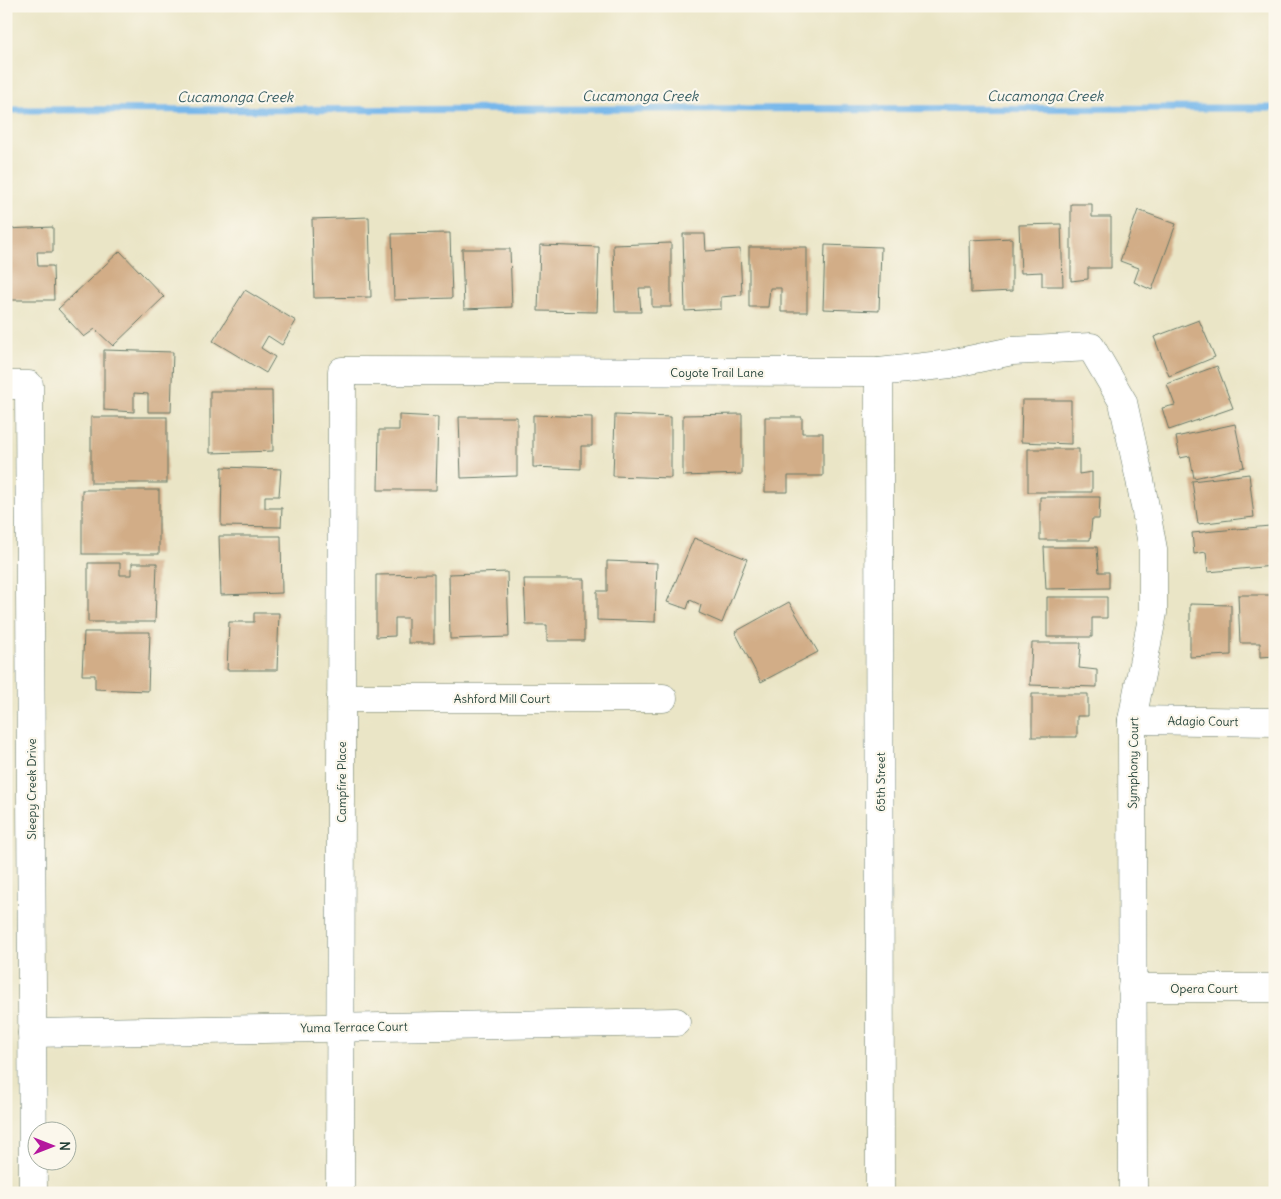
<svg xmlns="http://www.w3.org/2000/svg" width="1281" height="1199" viewBox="0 0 1281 1199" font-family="Delius,sans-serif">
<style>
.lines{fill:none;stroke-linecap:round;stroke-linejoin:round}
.stream{stroke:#76b7eb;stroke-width:7}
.building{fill:#d2ad87}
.minor-casing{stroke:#667867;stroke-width:29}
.minor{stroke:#fff;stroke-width:28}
.labels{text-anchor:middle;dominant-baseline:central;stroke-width:4.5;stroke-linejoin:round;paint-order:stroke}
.street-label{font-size:12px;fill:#1f3d34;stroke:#fbf7ec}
.water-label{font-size:14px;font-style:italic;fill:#355c62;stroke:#fbf7ec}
</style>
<rect width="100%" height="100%" fill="#fbf7ec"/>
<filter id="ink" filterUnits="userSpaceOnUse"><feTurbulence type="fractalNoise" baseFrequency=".02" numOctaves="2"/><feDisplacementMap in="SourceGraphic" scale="10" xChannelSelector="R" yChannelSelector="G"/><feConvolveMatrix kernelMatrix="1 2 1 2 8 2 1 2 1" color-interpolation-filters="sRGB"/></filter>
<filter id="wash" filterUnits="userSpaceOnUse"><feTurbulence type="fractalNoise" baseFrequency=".0096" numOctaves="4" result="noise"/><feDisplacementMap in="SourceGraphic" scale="20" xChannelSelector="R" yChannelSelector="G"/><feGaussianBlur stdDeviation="1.12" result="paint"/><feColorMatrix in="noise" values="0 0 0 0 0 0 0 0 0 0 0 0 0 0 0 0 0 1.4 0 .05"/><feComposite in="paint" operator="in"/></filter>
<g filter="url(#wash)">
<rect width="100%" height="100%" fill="#eae5c6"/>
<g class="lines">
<polyline class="stream" points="6,110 1275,108"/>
</g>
<g id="blocks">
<g class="building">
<polygon points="1071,204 1092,204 1092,217 1111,217 1111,268 1088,268 1088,279 1071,281"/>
<polygon points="1138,210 1176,224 1152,290 1134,282 1139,268 1120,261"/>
<polygon points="369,217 371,297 314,298 312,219"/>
<polygon points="1061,224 1063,286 1042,286 1042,272 1021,273 1019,225"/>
<polygon points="53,227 53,252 37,252 38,266 53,266 54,300 6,300 6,229"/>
<polygon points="450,233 452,298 394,300 392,234"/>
<polygon points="683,234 705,234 706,251 740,249 742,295 721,297 721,309 685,311"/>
<polygon points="1012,238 1012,291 971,293 970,240"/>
<polygon points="671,243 671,307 652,307 652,288 639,288 641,312 615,312 613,245"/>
<polygon points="540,245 599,247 597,312 538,311"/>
<polygon points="825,245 881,247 879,311 823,309"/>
<polygon points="749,247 807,247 807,312 781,312 781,288 770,288 768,307 749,307"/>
<polygon points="462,249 510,249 512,307 464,309"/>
<polygon points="120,251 164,297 113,346 95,329 84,337 58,309"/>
<polygon points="245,290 296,321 282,345 268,336 261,348 275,357 266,373 213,341"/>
<polygon points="1199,320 1215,357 1169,376 1154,337"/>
<polygon points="104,350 173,352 171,412 148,412 148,394 134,393 134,412 104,410"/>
<polygon points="1217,366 1233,408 1169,430 1162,408 1175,405 1167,384"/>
<polygon points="210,391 272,391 273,451 210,453"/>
<polygon points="1022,400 1071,400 1071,444 1021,442"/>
<polygon points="742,414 742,474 683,476 683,415"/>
<polygon points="399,415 438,417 436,490 378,490 379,430 399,430"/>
<polygon points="533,415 592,417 592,446 581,446 581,469 533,467"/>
<polygon points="615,415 671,417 671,478 613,476"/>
<rect x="91" y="417" width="76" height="66"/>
<polygon points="459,417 517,417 517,476 461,478"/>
<polygon points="765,417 802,417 802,433 823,433 823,476 788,476 788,492 765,492"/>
<polygon points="1235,424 1244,467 1194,478 1190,456 1180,458 1176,437"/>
<polygon points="1028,449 1079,449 1079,474 1092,472 1092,492 1028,492"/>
<polygon points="222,467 281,469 279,496 265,496 265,508 282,508 281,527 221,526"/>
<polygon points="1249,474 1254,517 1198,524 1192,481"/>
<rect x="82" y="490" width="77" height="64"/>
<polygon points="1040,497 1100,497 1099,519 1092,519 1090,540 1040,540"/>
<polygon points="1270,526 1273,566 1208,572 1206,552 1194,554 1192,533"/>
<polygon points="219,536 281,536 282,593 221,595"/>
<polygon points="694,538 747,559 722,623 699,613 701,605 690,600 687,609 667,602"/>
<polygon points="1044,547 1097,547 1099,572 1109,572 1109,588 1046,589"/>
<polygon points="607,561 657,563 655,622 597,620 597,591 607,591"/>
<polygon points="88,563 120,563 120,575 132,575 132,563 157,563 155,622 88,622"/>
<polygon points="507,572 509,637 450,639 449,574"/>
<polygon points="434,574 434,643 408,643 408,618 395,618 395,636 376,637 376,575"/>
<polygon points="524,579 584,579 584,641 547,641 547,625 526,625"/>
<polygon points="1238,595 1275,595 1275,656 1260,657 1260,643 1240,643"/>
<polygon points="1047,597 1107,597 1107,618 1092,618 1092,637 1047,637"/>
<polygon points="789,602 818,652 761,682 735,632"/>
<polygon points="1190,604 1231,605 1231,655 1190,657"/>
<polygon points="254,613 279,613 277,670 227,670 229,622 254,622"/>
<polygon points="84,632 150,632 148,691 95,689 95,675 82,675"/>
<polygon points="1032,643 1081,643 1079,668 1097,670 1097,687 1030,685"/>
<polygon points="1032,694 1088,694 1088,716 1077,716 1077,737 1032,737"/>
</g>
</g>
</g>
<g filter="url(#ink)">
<use href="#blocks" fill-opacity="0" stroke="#667867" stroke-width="1"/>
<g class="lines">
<defs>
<g id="minor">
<polyline points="879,372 880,1193"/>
<polyline points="6,385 29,385 33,1193"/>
<polyline points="341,698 663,698"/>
<polyline points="1132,720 1275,722"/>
<polyline points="1132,988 1275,988"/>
<polyline points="32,1033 676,1022"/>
<polyline points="340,1193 342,371 879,372 950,364 1012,351 1091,347 1123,402 1140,480 1153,549 1153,613 1132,720 1133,1193"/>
</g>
</defs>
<use href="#minor" class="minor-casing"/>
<use href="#minor" class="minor"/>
</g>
</g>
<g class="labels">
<g class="street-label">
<text x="717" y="372">Coyote Trail Lane</text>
<text x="502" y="698">Ashford Mill Court</text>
<text transform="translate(1203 721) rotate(1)">Adagio Court</text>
<text transform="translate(1133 763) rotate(-89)">Symphony Court</text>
<text transform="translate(341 782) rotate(-90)">Campfire Place</text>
<text transform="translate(880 782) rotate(-90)">65th Street</text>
<text transform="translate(31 789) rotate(-90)">Sleepy Creek Drive</text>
<text x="1204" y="988">Opera Court</text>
<text transform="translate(354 1027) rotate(-1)">Yuma Terrace Court</text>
</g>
<g class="water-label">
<text x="640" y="96">Cucamonga Creek</text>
<text x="1045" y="96">Cucamonga Creek</text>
<text x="235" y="97">Cucamonga Creek</text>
</g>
</g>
<rect width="1281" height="1199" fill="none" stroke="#fbf7ec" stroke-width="25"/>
<g transform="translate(52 1146) rotate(90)"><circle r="24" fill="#fbf7ec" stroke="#a3ada2"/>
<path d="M0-4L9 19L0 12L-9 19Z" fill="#b5179e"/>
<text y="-8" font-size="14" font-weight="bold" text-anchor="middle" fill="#1f3d34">N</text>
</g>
</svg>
